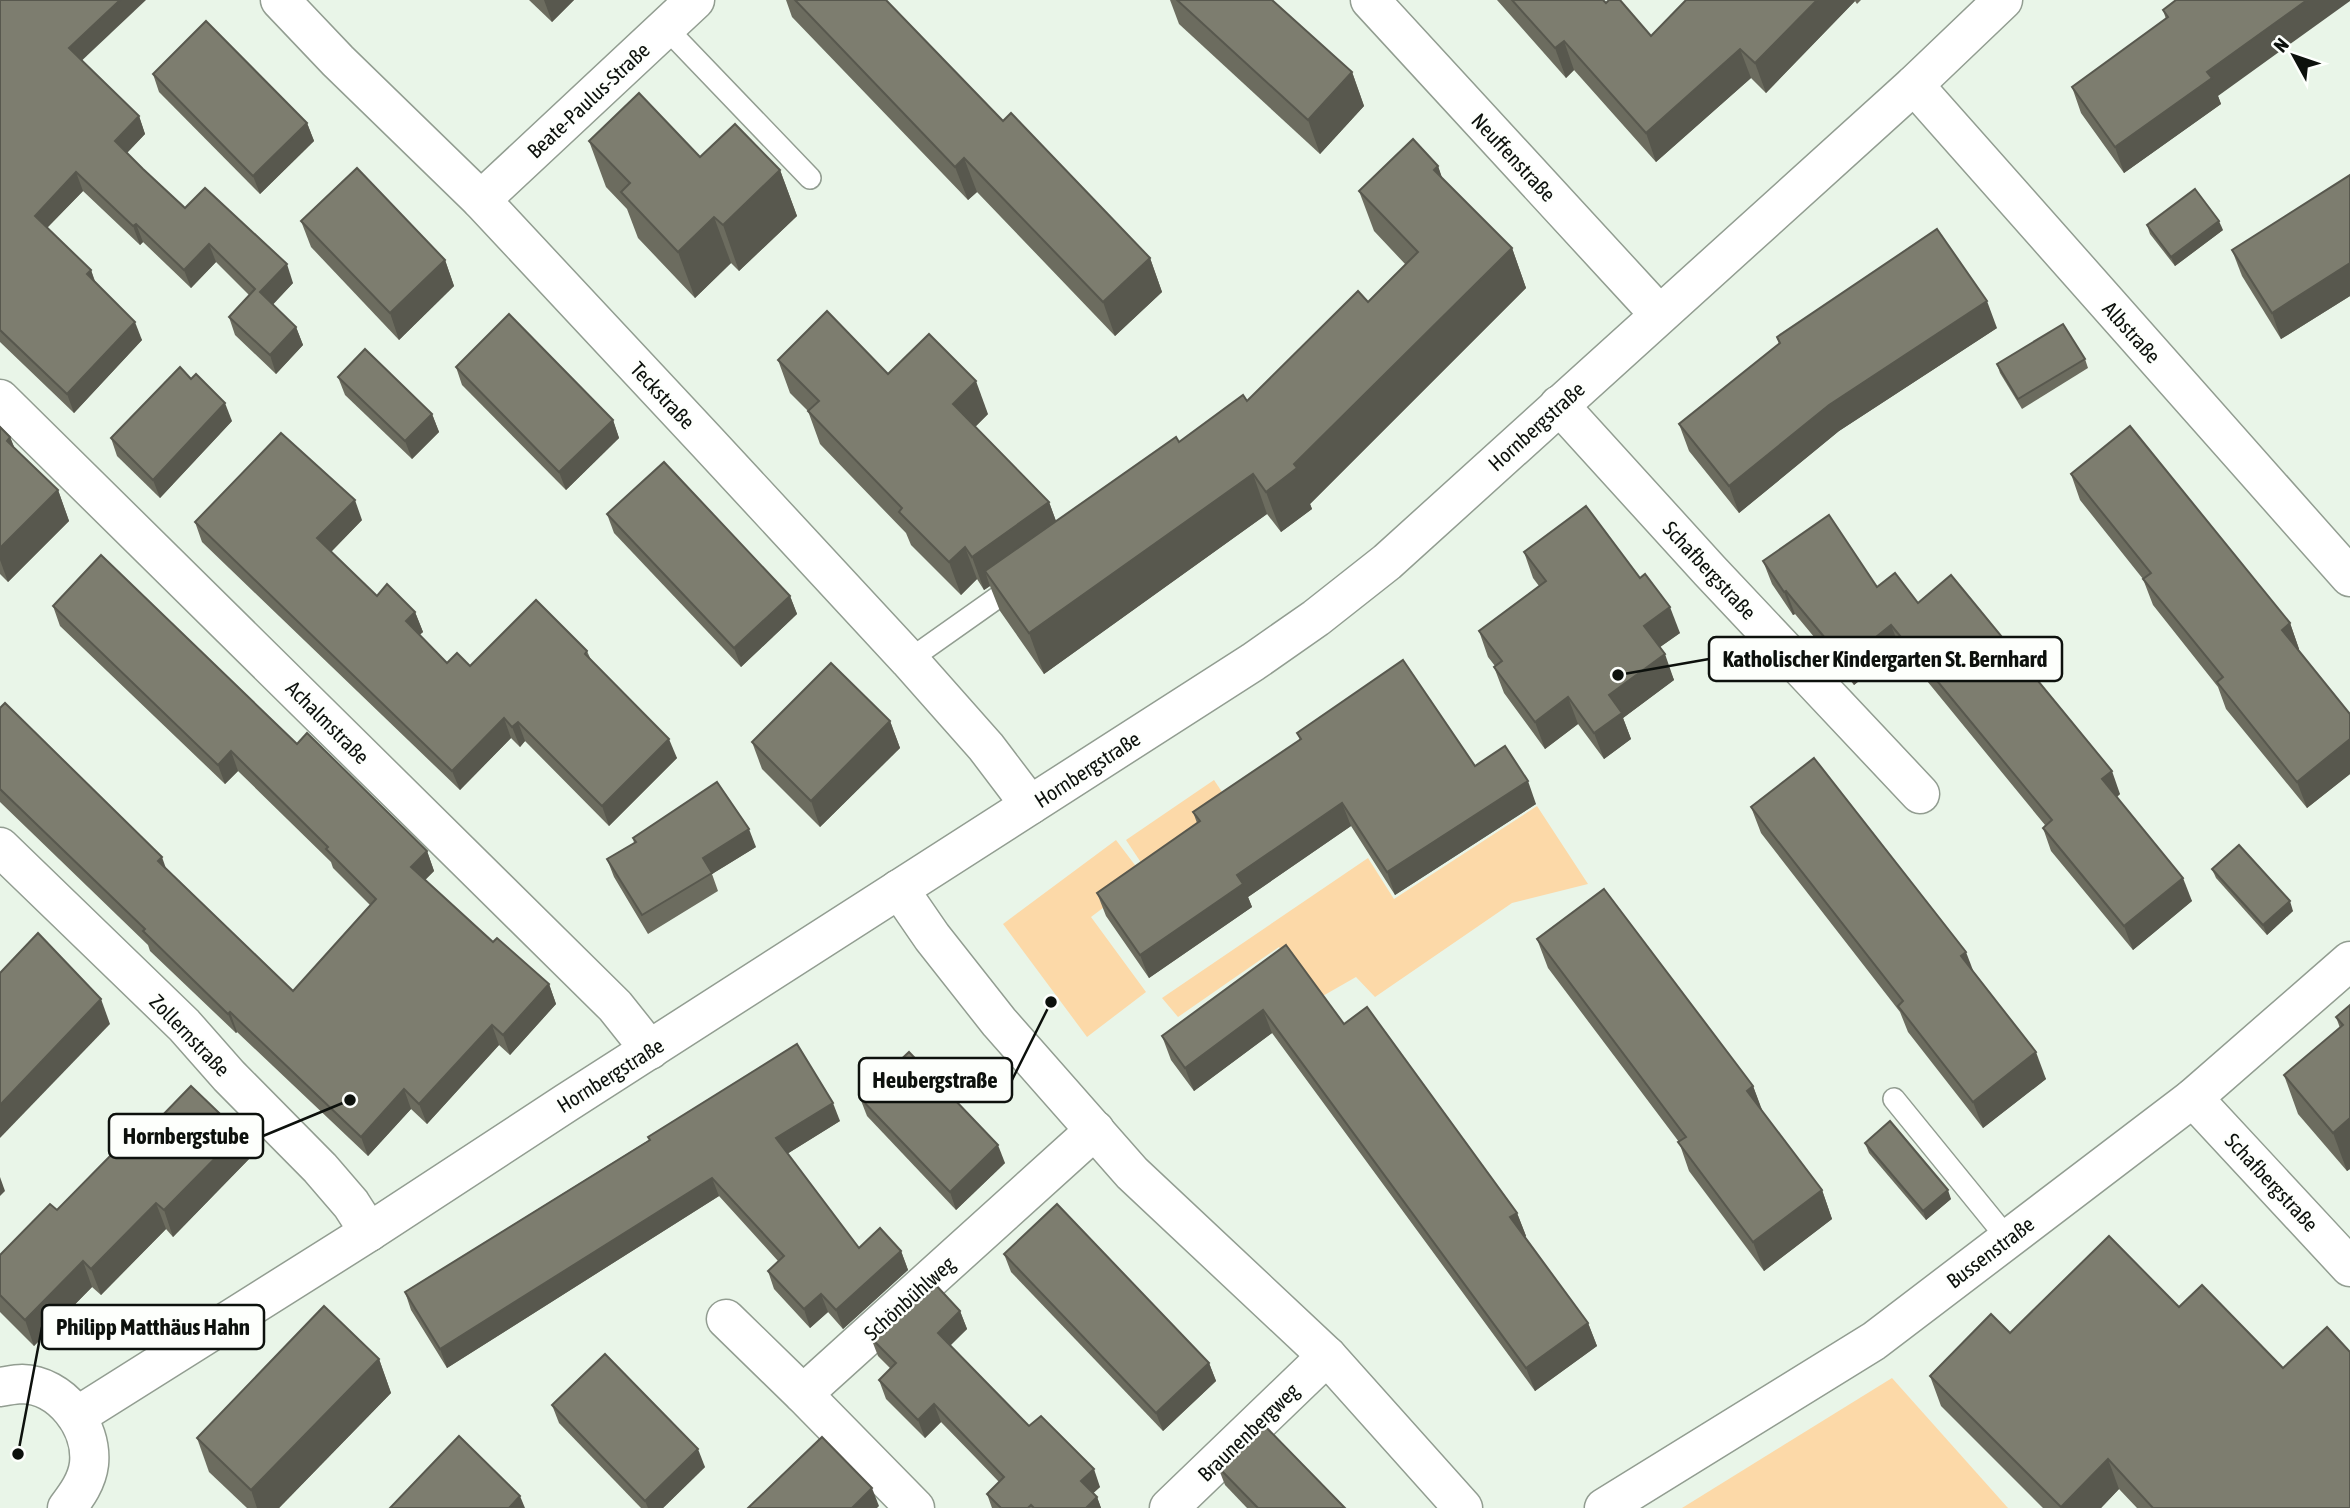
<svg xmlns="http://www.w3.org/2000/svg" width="2350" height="1508" viewBox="0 0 2350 1508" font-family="'Asap Condensed',sans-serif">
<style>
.green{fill:#fcd9a8}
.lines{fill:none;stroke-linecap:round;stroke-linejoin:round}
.service-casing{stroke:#929d91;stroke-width:24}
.minor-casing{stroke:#929d91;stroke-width:41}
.secondary-casing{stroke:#929d91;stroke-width:41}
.service{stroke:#fff;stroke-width:21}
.minor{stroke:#fff;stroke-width:38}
.secondary{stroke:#fff;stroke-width:38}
.wall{fill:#6c6c5f}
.shaded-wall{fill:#58584e}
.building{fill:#7d7d6f;stroke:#58584e;stroke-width:2}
.labels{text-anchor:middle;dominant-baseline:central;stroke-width:5;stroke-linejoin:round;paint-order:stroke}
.street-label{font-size:21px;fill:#0d110d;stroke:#fdfffc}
.leader{fill:none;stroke:#0d110d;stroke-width:2.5}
.callout-dot{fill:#0d110d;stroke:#fdfffc;stroke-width:2.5}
.callout{fill:#fdfffc;stroke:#0d110d;stroke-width:2.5}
.callout-label{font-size:23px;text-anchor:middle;font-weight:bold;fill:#0d110d}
</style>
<rect width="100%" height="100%" fill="#e9f5e8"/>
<g class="green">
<polygon points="1214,780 1236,813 1154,882 1126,840"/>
<polygon points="1537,806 1588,884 1512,903 1375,997 1356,977 1321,997 1279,947 1178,1017 1162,998 1368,858 1394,899"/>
<polygon points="1116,840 1144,877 1091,917 1146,992 1087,1037 1003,924"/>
<polygon points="1892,1378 2008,1508 1682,1508"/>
</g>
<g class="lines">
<defs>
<g id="service">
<polyline points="666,28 810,178"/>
<polyline points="909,660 1018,583"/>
<polyline points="1894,1099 2008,1239"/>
</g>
<g id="minor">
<polyline points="280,0 338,61 481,200 708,443 909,660 986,747 1030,805"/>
<polyline points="1370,0 1659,314"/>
<polyline points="1914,85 2350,577"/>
<polyline points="481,200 695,0"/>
<polyline points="0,399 615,1006 650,1050"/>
<polyline points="1559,405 1710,571 1920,794"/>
<polyline points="0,847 184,1025 229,1076 320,1168 351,1204 369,1232"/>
<polyline points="899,889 932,937 999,1022 1132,1173 1327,1356 1463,1508"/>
<polyline points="2193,1098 2350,1267"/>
<polyline points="726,1319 803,1394 1095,1130"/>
<polyline points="803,1394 915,1508"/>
<polyline points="77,1416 369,1232 566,1103 1253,662 1316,618 1387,562 1914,85 2003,0"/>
<polyline points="1169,1508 1327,1356"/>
<polyline points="1604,1508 1874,1341 2193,1098 2350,961"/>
</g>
<path id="secondary" d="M0 1387C7 1386 15 1384 22 1384 61 1385 93 1426 89 1464 87 1481 77 1495 67 1508"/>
</defs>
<use href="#service" class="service-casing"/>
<use href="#minor" class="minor-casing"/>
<use href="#secondary" class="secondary-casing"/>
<use href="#service" class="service"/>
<use href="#minor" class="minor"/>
<use href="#secondary" class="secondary"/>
</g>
<g class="wall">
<polygon points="0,0 82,61 139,116 145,134 127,153 143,169 185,208 293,283 273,304 296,327 303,345 276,374 235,335 229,317 249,295 216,262 191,288 143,242 140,245 83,191 47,228 91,270 95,281 142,340 74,413 0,342"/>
<polygon points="529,0 574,0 552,22"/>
<polygon points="786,0 886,0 1003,121 1150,258 1162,292 1115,336 977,192 968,200 792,17"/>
<polygon points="1170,0 1272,0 1352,72 1364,106 1320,154 1179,24"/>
<polygon points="1497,0 1603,0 1651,36 1686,0 1861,0 1857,4 1855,1 1766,93 1751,78 1656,162 1574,70 1566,78"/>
<polygon points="2163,10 2218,96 2221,104 2124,173 2081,113 2072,87 2166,19"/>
<polygon points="153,74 307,123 314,141 260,194 159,92"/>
<polygon points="589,141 700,157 780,170 797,216 739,271 731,263 695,298 638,238 627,209 606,187"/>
<polygon points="1438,166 1442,179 1512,248 1526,288 1310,504 1312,509 1281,532 1267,514 1044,674 1000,611 990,586 984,590 977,579 961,595 911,545 906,533 820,444 808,411 790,393 778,360 988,414 975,427 1049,502 1056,521 1179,442 1247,401 1368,302 1406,265 1374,231 1359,191"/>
<polygon points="2350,175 2350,296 2281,339 2242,276 2232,250"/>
<polygon points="301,221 445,260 454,286 399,340 311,247"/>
<polygon points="2147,225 2223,230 2175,266 2150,234"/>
<polygon points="1997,328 1839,431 1739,513 1689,451 1679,424 1779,344 1777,337"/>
<polygon points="2085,359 2088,368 2022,409 2000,373 1997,364"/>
<polygon points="456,367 613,420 619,438 566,490 462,385"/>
<polygon points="338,377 432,414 439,432 412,459 345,395"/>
<polygon points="232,421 160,498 117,456 111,438"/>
<polygon points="0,427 10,437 15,449 58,490 69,521 8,582 0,574"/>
<polygon points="2071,474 2290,623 2299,649 2298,650 2350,714 2350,774 2307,808 2226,709 2218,687 2153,605 2143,579 2080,500"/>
<polygon points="607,514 790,596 797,614 741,667 614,533"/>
<polygon points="362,520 331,552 377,596 415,612 423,632 419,635 447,663 470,666 587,651 591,660 677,758 609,826 525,741 520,747 511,738 460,790 202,542 195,522"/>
<polygon points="1524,552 1680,633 1660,647 1674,680 1623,718 1631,739 1604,759 1578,724 1545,749 1504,693 1494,667 1495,666 1488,657 1479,631 1539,586 1533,578"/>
<polygon points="1763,561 1877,587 1918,603 2120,794 2117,797 2192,901 2133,950 2051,851 2043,828 2045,825 1900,648 1854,685 1795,614 1793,615 1772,584"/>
<polygon points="53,606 297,744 427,851 434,871 425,880 493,942 549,984 556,1004 510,1055 499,1045 427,1124 411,1109 368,1156 237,1032 236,1033 150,951 148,945 0,802 0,708 293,991 370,905 333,868 331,862 238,771 225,784 60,626"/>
<polygon points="890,721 900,748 820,827 762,769 752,742"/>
<polygon points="1297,733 1475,766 1536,804 1395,895 1351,826 1248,897 1252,907 1149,978 1106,916 1097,893 1197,823 1193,812 1300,740"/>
<polygon points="1751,807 1974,972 2046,1079 1983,1128 1908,1032 1900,1012 1761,833"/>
<polygon points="633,838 756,847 712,874 718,891 648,934 614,877 607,859 634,843"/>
<polygon points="2212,869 2293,911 2267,935 2216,878"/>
<polygon points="1537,939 1753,1086 1762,1111 1822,1190 1832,1219 1764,1271 1689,1171 1679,1142 1548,968"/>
<polygon points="1286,945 1344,1024 1517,1213 1526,1236 1525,1237 1588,1323 1597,1346 1535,1391 1272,1033 1194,1091 1171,1060 1162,1036"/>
<polygon points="2350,1005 2350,1169 2347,1171 2298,1114 2284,1075 2340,1028 2336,1017"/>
<polygon points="860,1098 1005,1163 956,1210 867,1116"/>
<polygon points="840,1121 787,1154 859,1248 901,1251 908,1270 843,1329 828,1312 810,1328 774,1289 768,1271 778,1261 719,1196 447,1368 411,1310 405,1292 649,1140 648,1137"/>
<polygon points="1865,1143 1951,1199 1926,1220 1869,1153"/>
<polygon points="123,1156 249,1159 173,1237 166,1229 101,1295 92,1287 34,1346 0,1312 0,1255"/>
<polygon points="1004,1254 1209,1363 1216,1381 1163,1431 1011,1272"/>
<polygon points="960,1311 967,1329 950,1345 1029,1426 1100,1487 1093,1493 1097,1497 1101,1508 992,1508 987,1494 999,1482 977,1459 941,1422 925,1438 886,1399 879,1380 891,1369 878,1356 871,1338"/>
<polygon points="2010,1333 2350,1508 2137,1508 2119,1489 2101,1508 2043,1508 1941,1406 1930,1376"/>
<polygon points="379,1359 391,1393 279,1508 247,1508 209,1472 197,1438"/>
<polygon points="552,1405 705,1467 663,1508 641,1508 559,1423"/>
<polygon points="1218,1467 1345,1508 1247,1508 1225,1485"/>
</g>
<g class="shaded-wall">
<polygon points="120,0 146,0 75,67 69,48"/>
<polygon points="544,0 574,0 552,22"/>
<polygon points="1817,0 1854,0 1855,1 1766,93 1755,63"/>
<polygon points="2307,0 2350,0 2350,1 2218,96 2221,104 2124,173 2115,147 2207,72"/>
<polygon points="1564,41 1574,70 1566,78 1555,48"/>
<polygon points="1740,49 1751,78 1656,162 1646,133"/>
<polygon points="1352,72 1364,106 1320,154 1308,120"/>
<polygon points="139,116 145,134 121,159 115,141"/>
<polygon points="307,123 314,141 260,194 253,176"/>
<polygon points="964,158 977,192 968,200 955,167"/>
<polygon points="1438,166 1452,206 1434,170"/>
<polygon points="780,170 797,216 739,271 723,225"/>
<polygon points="76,172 83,191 41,234 35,216"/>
<polygon points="714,217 731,263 695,298 678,252"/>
<polygon points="2219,221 2223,230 2175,266 2171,257"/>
<polygon points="136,224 143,242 140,245 133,226"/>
<polygon points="209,244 216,262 191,288 184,270"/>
<polygon points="1512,248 1526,288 1310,504 1312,509 1281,532 1266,492"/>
<polygon points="1150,258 1162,292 1115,336 1103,302"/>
<polygon points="445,260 454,286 399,340 390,313"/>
<polygon points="2350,263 2350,296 2281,339 2272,313"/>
<polygon points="287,264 293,283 267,311 260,292"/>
<polygon points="91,270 97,289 87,274"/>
<polygon points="1987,301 1997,328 1839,431 1739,513 1729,486 1829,405"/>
<polygon points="135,322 142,340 74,413 67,394"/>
<polygon points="296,327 303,345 276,374 270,355"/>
<polygon points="976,381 988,414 965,437 953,404"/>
<polygon points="225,403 232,421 160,498 153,480"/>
<polygon points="432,414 439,432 412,459 405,441"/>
<polygon points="613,420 619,438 566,490 559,472"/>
<polygon points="10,437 22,468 7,441"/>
<polygon points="1253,474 1267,514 1044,674 1029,633"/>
<polygon points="58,490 69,521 8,582 0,560 0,548"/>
<polygon points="355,500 362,520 325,558 317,538"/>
<polygon points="1049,502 1061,535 985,571 990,586 984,590 972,557"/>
<polygon points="965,547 977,579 961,595 949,562"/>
<polygon points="1786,591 1795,614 1793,615 1784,592"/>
<polygon points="790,596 797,614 741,667 734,648"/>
<polygon points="1670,607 1680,633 1653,652 1644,626"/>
<polygon points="415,612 423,632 413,641 406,621"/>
<polygon points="2290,623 2299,649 2291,656 2282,630"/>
<polygon points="1891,625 1900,648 1854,685 1845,662"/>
<polygon points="1665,654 1674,680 1623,718 1631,739 1604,759 1594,733 1609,695"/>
<polygon points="1568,697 1578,724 1545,749 1535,722"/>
<polygon points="504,718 511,738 460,790 452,771"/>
<polygon points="890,721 900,748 820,827 811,801"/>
<polygon points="518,722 525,741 520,747 512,727"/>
<polygon points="669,739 677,758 609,826 602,806"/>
<polygon points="2350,739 2350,774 2307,808 2297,782"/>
<polygon points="231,751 238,771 225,784 218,765"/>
<polygon points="2112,771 2120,794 2110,802 2102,779"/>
<polygon points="1528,781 1536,804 1395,895 1387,872"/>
<polygon points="1342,803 1351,826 1248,897 1252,907 1149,978 1140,955 1237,875"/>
<polygon points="749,829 756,847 712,874 703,858"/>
<polygon points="427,851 434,871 418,887 411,867"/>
<polygon points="162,857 169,877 158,861"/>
<polygon points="2183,878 2192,901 2133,950 2124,926"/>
<polygon points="2290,901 2293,911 2267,935 2263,925"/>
<polygon points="1966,952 1976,978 1961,956"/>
<polygon points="549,984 556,1004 510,1055 503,1035"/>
<polygon points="101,999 110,1024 0,1138 0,1105"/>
<polygon points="1263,1010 1272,1033 1194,1091 1185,1068"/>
<polygon points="230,1012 237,1032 236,1033 228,1014"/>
<polygon points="492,1025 499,1045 427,1124 419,1104"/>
<polygon points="2036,1052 2046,1079 1983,1128 1973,1102"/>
<polygon points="1753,1086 1764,1115 1747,1091"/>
<polygon points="404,1089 411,1109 368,1156 361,1137"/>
<polygon points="833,1103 840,1121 782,1157 776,1138"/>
<polygon points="2350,1118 2350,1169 2347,1171 2333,1133"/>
<polygon points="240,1133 249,1159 173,1237 164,1210"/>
<polygon points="998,1145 1005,1163 956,1210 950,1192"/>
<polygon points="0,1177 5,1191 0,1196"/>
<polygon points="712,1178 719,1196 447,1368 440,1349"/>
<polygon points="1822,1190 1832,1219 1764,1271 1753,1242"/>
<polygon points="1948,1190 1951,1199 1926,1220 1923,1211"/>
<polygon points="156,1203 166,1229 101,1295 91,1269"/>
<polygon points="1517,1213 1526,1236 1519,1241 1510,1217"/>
<polygon points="901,1251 908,1270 843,1329 836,1310"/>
<polygon points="83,1261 92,1287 34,1346 25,1320"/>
<polygon points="821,1294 828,1312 810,1328 804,1309"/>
<polygon points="960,1311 967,1329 945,1351 938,1333"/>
<polygon points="1588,1323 1597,1346 1535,1391 1526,1368"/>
<polygon points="379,1359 391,1393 279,1508 257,1508 251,1490"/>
<polygon points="1209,1363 1216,1381 1163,1431 1156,1413"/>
<polygon points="934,1404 941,1422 925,1438 918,1420"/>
<polygon points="698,1449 705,1467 663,1508 648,1508 645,1501"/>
<polygon points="2108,1459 2119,1489 2101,1508 2061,1508 2061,1507"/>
<polygon points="1094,1469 1100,1487 1087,1499 1081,1481"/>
<polygon points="872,1488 879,1506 877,1508 852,1508"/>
<polygon points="520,1496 525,1508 509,1508"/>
<polygon points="1097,1497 1101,1508 1086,1508"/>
</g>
<g class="building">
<polygon points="0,0 120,0 69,48 139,116 115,141 143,169 185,208 205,188 287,264 260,292 296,327 270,355 229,317 255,289 209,244 184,270 136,224 133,226 76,172 35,216 91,270 87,274 135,322 67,394 0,330"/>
<polygon points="795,0 886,0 1003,121 1011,113 1150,258 1103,302 964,158 955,167"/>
<polygon points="1177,0 1272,0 1352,72 1308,120"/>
<polygon points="1512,0 1603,0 1606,3 1609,0 1620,0 1651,36 1686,0 1817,0 1755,63 1740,49 1646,133 1564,41 1555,48"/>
<polygon points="2176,0 2307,0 2207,72 2212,78 2115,147 2072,87 2168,17 2163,10"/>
<polygon points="206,21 307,123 253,176 153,74"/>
<polygon points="639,93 700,157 735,124 780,170 723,225 714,217 678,252 621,192 630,183 589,141"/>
<polygon points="1413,139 1438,166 1434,170 1512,248 1294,464 1297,468 1266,492 1253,474 1029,633 985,571 1176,437 1179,442 1243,395 1247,401 1358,291 1368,302 1418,252 1359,191"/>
<polygon points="357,168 445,260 390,313 301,221"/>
<polygon points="2350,175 2350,263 2272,313 2232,250"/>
<polygon points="2195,189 2219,221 2171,257 2147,225"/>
<polygon points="1937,229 1987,301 1829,405 1729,486 1679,424 1780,343 1777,337"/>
<polygon points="827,311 888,374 929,334 976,381 953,404 1049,502 972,557 965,547 949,562 899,512 902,508 808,411 819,401 778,360"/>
<polygon points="509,314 613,420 559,472 456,367"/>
<polygon points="2063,324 2085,359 2018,399 1997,364"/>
<polygon points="365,349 432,414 405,441 338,377"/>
<polygon points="180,367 191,379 196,374 225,403 153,480 111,438"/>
<polygon points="2130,426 2290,623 2282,630 2350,714 2350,739 2297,782 2217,682 2223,677 2143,579 2151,573 2071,474"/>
<polygon points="0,427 10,437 7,441 58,490 0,548"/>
<polygon points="281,433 355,500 317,538 377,596 387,584 415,612 406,621 447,663 457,653 470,666 536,600 587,651 585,654 669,739 602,806 518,722 512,727 504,718 452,771 195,522"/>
<polygon points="664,462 790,596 734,648 607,514"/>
<polygon points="1586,506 1640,578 1645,574 1670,607 1644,626 1665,654 1609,695 1622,713 1594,733 1568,697 1535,722 1494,667 1502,661 1479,631 1546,581 1524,552"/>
<polygon points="1829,515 1877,587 1895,573 1918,603 1951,575 2112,771 2102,779 2183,878 2124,926 2043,828 2052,820 1891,625 1845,662 1786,591 1784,592 1763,561"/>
<polygon points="101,555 297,744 307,733 427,851 411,867 493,942 497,938 549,984 503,1035 492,1025 419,1104 404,1089 361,1137 230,1012 228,1014 143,931 145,929 0,789 0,708 5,703 162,857 158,861 293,991 376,899 326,849 328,847 231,751 218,765 53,606"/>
<polygon points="1403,660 1475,766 1505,746 1528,781 1387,872 1342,803 1237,875 1243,884 1140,955 1097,893 1200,821 1193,812 1301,739 1297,733"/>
<polygon points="831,663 890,721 811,801 752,742"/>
<polygon points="1814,758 1966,952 1961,956 2036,1052 1973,1102 1898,1006 1903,1001 1751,807"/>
<polygon points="717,782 749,829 703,858 712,873 642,915 607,859 636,842 633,838"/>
<polygon points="2239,845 2290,901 2263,925 2212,869"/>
<polygon points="1604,889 1753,1086 1747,1091 1822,1190 1753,1242 1678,1142 1686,1137 1537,939"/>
<polygon points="38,933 101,999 0,1105 0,973"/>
<polygon points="1286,945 1344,1024 1367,1007 1517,1213 1510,1217 1588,1323 1526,1368 1263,1010 1185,1068 1162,1036"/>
<polygon points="2350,1005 2350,1118 2333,1133 2284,1075 2343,1025 2336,1017"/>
<polygon points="797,1044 833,1103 776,1138 859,1248 880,1228 901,1251 836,1310 821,1294 804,1309 768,1271 784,1256 712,1178 440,1349 405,1292 650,1140 648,1137"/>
<polygon points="909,1052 998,1145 950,1192 860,1098"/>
<polygon points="191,1086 240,1133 164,1210 156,1203 91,1269 83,1261 25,1320 0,1295 0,1255 50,1204 57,1210 117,1149 123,1156"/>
<polygon points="1890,1121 1948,1190 1923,1211 1865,1143"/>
<polygon points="1057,1204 1209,1363 1156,1413 1004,1254"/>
<polygon points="2109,1236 2179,1307 2202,1285 2283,1368 2327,1327 2350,1352 2350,1508 2153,1508 2108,1459 2061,1507 1930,1376 1991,1314 2010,1333"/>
<polygon points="933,1282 960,1311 938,1333 1029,1426 1041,1416 1094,1469 1081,1481 1097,1497 1086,1508 1034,1508 1031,1505 1028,1508 1001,1508 987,1494 1004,1477 934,1404 918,1420 879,1380 896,1363 871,1338"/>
<polygon points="324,1306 379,1359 251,1490 197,1438"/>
<polygon points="605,1354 698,1449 645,1501 552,1405"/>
<polygon points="1263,1424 1345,1508 1258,1508 1218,1467"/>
<polygon points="459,1436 520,1496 509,1508 390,1508"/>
<polygon points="822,1437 872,1488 852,1508 748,1508"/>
</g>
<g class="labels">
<g class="street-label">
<text transform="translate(588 100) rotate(-43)">Beate-Paulus-Straße</text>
<text transform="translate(1514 157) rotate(47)">Neuffenstraße</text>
<text transform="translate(2132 332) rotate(48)">Albstraße</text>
<text transform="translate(663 395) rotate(47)">Teckstraße</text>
<text transform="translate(1536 426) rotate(-42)">Hornbergstraße</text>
<text transform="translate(1710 570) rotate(47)">Schafbergstraße</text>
<text transform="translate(328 722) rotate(45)">Achalmstraße</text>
<text transform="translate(1087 769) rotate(-33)">Hornbergstraße</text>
<text transform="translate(190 1035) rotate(46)">Zollernstraße</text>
<text transform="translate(610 1075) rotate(-32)">Hornbergstraße</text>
<text transform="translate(2272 1182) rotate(47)">Schafbergstraße</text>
<text transform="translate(1990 1252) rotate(-37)">Bussenstraße</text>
<text transform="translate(909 1298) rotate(-42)">Schönbühlweg</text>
<text transform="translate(1248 1432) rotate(-44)">Braunenbergweg</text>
</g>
</g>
<path class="leader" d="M1618 675L1709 659M1051 1002L1012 1080M350 1100L263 1136M18 1454L42 1327"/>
<g class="callout-dot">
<circle cx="1618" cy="675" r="7"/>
<circle cx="1051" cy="1002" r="7"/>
<circle cx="350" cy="1100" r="7"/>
<circle cx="18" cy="1454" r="7"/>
</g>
<g class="callout">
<rect x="1709" y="637" width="353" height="44" rx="7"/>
<rect x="859" y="1058" width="153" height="44" rx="7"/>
<rect x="109" y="1114" width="154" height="44" rx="7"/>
<rect x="42" y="1305" width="222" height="44" rx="7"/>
</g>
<g class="callout-label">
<text x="1885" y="667">Katholischer Kindergarten St. Bernhard</text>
<text x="935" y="1088">Heubergstraße</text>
<text x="186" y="1144">Hornbergstube</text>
<text x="153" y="1335">Philipp Matthäus Hahn</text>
</g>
<g transform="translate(2294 56) rotate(310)" stroke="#fdfffc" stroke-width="5" paint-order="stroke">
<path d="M0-5L12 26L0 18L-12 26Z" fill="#0d110d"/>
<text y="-10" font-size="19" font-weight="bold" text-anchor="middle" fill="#0d110d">N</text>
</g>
</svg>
